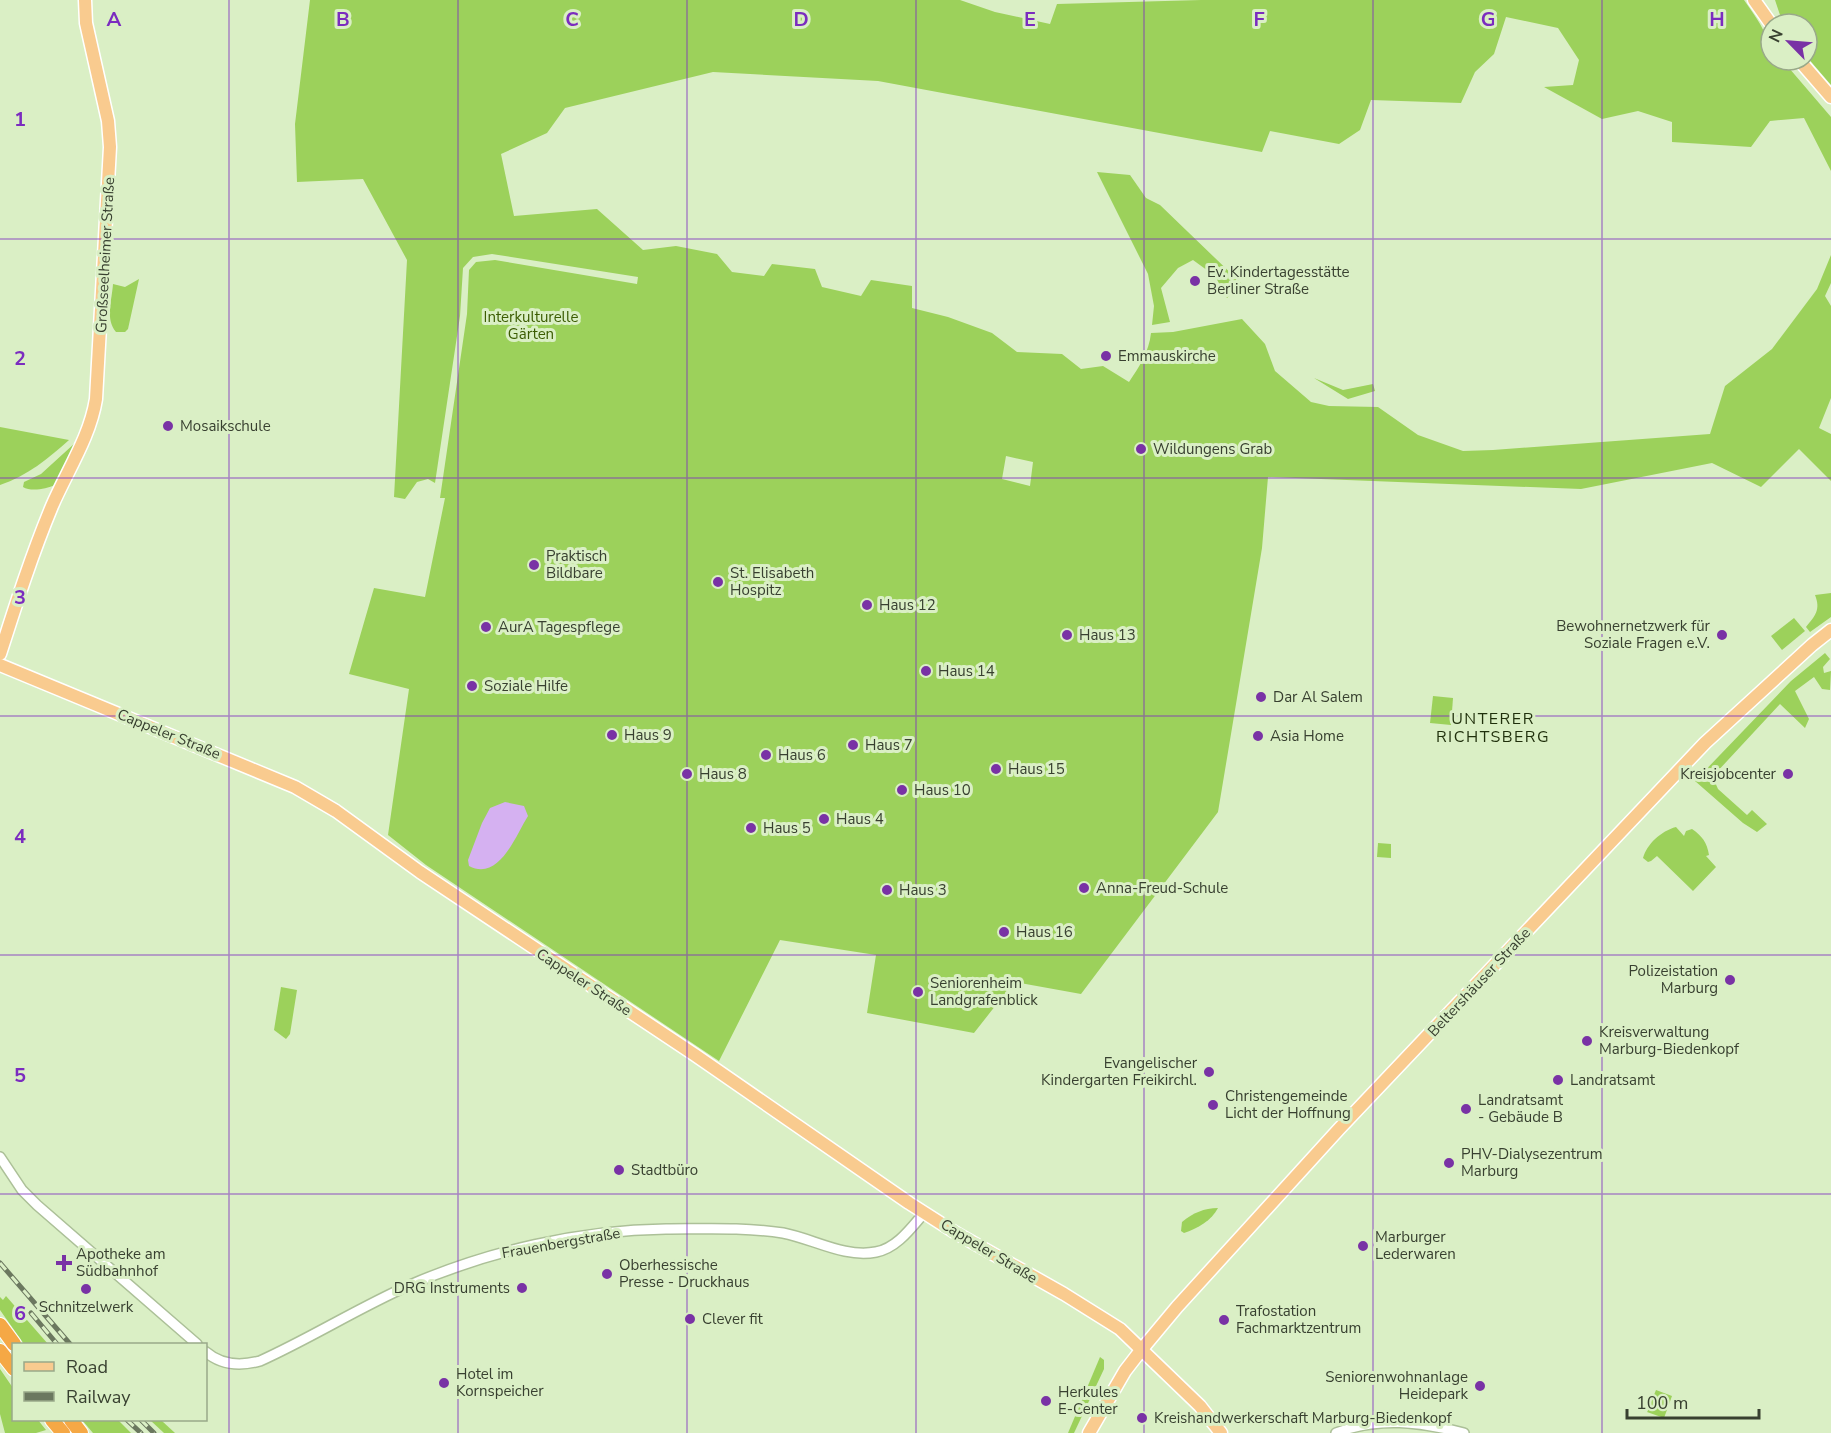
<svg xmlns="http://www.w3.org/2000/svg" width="1831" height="1433" viewBox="0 0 1831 1433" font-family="'Nunito Sans',sans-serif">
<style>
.green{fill:#9cd15b;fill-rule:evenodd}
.water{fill:#d5b1f1}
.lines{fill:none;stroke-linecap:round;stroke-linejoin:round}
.minor-casing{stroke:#acc098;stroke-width:12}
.major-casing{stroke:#fff;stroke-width:15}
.highway-casing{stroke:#fff;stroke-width:16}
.minor{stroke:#fff;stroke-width:9}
.major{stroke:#f9cb8f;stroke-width:12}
.highway{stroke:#f5a845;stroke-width:14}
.rail-casing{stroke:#6b785f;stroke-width:5}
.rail{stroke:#daefc5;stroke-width:3;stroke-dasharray:9;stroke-linecap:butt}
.grid{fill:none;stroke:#7b2cbf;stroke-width:1.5;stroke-opacity:0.55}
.poi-dot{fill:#7932a5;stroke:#daefc5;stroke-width:2}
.labels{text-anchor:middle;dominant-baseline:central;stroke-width:6;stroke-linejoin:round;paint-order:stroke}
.street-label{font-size:15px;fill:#384030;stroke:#daefc5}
.poi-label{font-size:15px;fill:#384030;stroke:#daefc5;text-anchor:start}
.park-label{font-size:15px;fill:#3b5c02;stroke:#daefc5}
.neighbourhood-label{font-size:16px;letter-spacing:1.5px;fill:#1f2f0b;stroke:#daefc5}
.grid-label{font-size:20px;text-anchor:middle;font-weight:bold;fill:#7b2cbf;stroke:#daefc5;stroke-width:6;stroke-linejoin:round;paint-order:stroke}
</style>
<rect width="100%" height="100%" fill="#daefc5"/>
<g class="green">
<path d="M310 0H960L995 12 1050 24 1057 4 1201 0H1744C1757 19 1771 36 1771 60L1783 61 1831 117V171L1804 118 1770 121 1751 147 1672 142V122L1638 111 1602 119 1544 87 1573 85 1579 60 1558 28 1506 17 1494 54 1475 72 1461 103 1371 100 1360 130 1339 144 1270 131 1262 152 878 81 713 72 565 108 547 133 501 154 514 216 597 209 643 250 676 246 717 254 732 272 764 276 772 264 815 269 822 287 861 296 871 280 912 286V308L948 317 992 333 1017 352 1062 354 1081 369 1103 366 1129 382C1139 367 1149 352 1151 333L1173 332 1242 319 1265 344 1275 371 1311 402 1329 406 1378 407 1418 435 1463 451 1493 450 1710 434 1725 386 1772 349 1817 289 1831 255V283L1825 296 1831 306V398L1819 428 1831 434V481L1799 449 1761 487 1712 463 1581 489 1268 477 1262 548 1218 812 1081 994 1014 982 974 1033 867 1013 876 955 780 940 719 1061 426 865 388 835 409 689 349 674 374 588 425 597 445 498H440L467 314 469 270 476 262 495 260 637 284 638 277 492 254 473 257 463 268 460 316 435 483 428 479 417 482 405 499 394 497 407 260 363 179 297 182 295 124ZM1006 456 1033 462 1030 486 1002 479Z"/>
<polygon points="1775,0 1831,0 1831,85 1807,57 1807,24 1783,24"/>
<polygon points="1097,172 1130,175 1146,198 1160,205 1242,284 1227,298 1215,276 1193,260 1178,268 1161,288 1170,322 1152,325 1154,306 1148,274"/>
<path d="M139 279 128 329 125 332H116C105 319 112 300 113 284L125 287Z"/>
<polygon points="1314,378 1343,390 1373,384 1375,391 1348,399"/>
<path d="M0 427 69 440C49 458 27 476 0 485Z"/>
<path d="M75 443 55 485C46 489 31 492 23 487L24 482 41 474Z"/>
<path d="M1831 593V617L1810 632 1806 627C1815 616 1821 610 1815 595Z"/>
<polygon points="1794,618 1805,631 1782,650 1771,636"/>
<polygon points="1825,653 1830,659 1823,667 1824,673 1831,671 1830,690 1822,689 1814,677 1795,691 1809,719 1805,728 1780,704 1715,774 1714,780 1718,789 1747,815 1752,810 1767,824 1757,832 1743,823 1695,781 1791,681"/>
<polygon points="1433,696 1453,698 1451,725 1430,723"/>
<path d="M1676 827 1684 836 1686 831 1692 829C1702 836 1707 842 1709 855L1706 856 1716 867 1693 891 1657 856 1651 861 1648 862 1643 858C1647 844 1661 831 1676 827Z"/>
<polygon points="1378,843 1391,844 1391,858 1377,857"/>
<polygon points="281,987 297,990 290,1034 286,1039 274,1030"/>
<path d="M1218 1208C1212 1220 1197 1229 1184 1233L1181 1231 1182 1222C1193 1213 1204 1208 1218 1208Z"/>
<polygon points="6,1296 48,1344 24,1344 0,1310 0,1297 3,1300"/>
<polygon points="1100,1357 1104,1360 1104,1369 1074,1433 1068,1433"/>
<polygon points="0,1369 13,1388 14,1420 38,1420 46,1430 36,1433 5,1433 0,1414"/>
<polygon points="1656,1390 1672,1396 1664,1418 1647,1412"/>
<polygon points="82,1420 118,1420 131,1433 93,1433"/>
<polygon points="150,1420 162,1421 175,1433 164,1433"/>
</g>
<path class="water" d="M505 802 524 806 528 816C516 835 499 882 469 866L468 860 482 823 490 808Z"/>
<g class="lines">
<defs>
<g id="minor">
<polyline points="0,1157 22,1190 37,1205 197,1344"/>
<path d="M206 1352C221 1365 241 1366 260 1361 311 1338 358 1308 410 1285 489 1251 579 1230 666 1229 704 1229 745 1227 783 1233 814 1239 844 1258 876 1252 897 1248 911 1228 924 1213"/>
<path d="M1336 1433C1379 1416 1420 1422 1464 1433"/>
</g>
<g id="major">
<polyline points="1754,0 1771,24"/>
<polyline points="1799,60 1831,97"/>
<path d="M0 654C16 604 32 554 52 506 67 471 90 437 96 399L110 147 108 121 86 23 85 0"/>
<polyline points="0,665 295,787 336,811 420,872 695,1055 909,1203 956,1233 1064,1294 1120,1329 1200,1406 1221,1433"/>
<polyline points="1089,1433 1125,1371 1142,1349 1177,1307 1339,1129 1705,743 1812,645 1831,630"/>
</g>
<g id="highway">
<polyline points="0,1325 14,1344"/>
<polyline points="0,1351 14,1369"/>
<polyline points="52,1420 63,1433"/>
<polyline points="71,1420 81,1433"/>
</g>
</defs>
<use href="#minor" class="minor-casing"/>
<use href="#major" class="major-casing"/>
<use href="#highway" class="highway-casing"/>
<use href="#minor" class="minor"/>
<use href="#major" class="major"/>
<use href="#highway" class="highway"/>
<defs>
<g id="rail">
<polyline points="0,1263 70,1344"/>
<polyline points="31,1313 57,1344"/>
<polyline points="127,1420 141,1433"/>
<polyline points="141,1420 154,1433"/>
</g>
</defs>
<use href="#rail" class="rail-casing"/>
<use href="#rail" class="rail"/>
</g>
<path class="grid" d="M229 0V1433M458 0V1433M687 0V1433M916 0V1433M1144 0V1433M1373 0V1433M1602 0V1433M0 239H1831M0 478H1831M0 716H1831M0 955H1831M0 1194H1831"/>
<g class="poi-dot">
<circle cx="1195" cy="281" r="6"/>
<circle cx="1106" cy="356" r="6"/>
<circle cx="168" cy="426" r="6"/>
<circle cx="1141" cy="449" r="6"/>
<circle cx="534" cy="565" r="6"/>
<circle cx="718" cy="582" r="6"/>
<circle cx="867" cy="605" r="6"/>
<circle cx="486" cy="627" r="6"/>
<circle cx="1067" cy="635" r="6"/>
<circle cx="1722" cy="635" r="6"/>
<circle cx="926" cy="671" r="6"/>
<circle cx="472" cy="686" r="6"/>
<circle cx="1261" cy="697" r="6"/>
<circle cx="612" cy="735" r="6"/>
<circle cx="1258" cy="736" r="6"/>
<circle cx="853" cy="745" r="6"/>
<circle cx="766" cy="755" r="6"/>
<circle cx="996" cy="769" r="6"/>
<circle cx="687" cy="774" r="6"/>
<circle cx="1788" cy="774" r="6"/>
<circle cx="902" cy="790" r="6"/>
<circle cx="824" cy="819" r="6"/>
<circle cx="751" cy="828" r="6"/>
<circle cx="1084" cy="888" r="6"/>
<circle cx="887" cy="890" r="6"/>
<circle cx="1004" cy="932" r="6"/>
<circle cx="1730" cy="980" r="6"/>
<circle cx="918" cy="992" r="6"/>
<circle cx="1587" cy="1041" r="6"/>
<circle cx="1209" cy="1072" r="6"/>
<circle cx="1558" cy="1080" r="6"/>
<circle cx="1213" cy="1105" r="6"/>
<circle cx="1466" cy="1109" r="6"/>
<circle cx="1449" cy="1163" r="6"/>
<circle cx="619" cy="1170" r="6"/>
<circle cx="1363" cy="1246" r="6"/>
<path d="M61 1254h6v6h6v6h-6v6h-6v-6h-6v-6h6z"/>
<circle cx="607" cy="1274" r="6"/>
<circle cx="522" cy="1288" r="6"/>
<circle cx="86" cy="1289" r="6"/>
<circle cx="690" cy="1319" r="6"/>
<circle cx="1224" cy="1320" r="6"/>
<circle cx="444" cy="1383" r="6"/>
<circle cx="1480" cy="1386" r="6"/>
<circle cx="1046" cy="1401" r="6"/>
<circle cx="1142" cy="1418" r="6"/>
</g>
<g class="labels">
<g class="street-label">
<text transform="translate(105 255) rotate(-87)">Großseelheimer Straße</text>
<text transform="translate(169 734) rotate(22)">Cappeler Straße</text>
<text transform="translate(584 982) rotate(33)">Cappeler Straße</text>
<text transform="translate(1479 982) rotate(-47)">Beltershäuser Straße</text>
<text transform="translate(561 1243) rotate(-10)">Frauenbergstraße</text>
<text transform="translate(989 1251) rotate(31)">Cappeler Straße</text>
</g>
<g class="poi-label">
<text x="1207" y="272">Ev. Kindertagesstätte<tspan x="1207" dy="17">Berliner Straße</tspan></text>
<text x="1118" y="356">Emmauskirche</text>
<text x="180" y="426">Mosaikschule</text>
<text x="1153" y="449">Wildungens Grab</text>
<text x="546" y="556">Praktisch<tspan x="546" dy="17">Bildbare</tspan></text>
<text x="730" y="573">St. Elisabeth<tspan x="730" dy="17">Hospitz</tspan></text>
<text x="879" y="605">Haus 12</text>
<text x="1710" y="626" text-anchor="end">Bewohnernetzwerk für<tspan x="1710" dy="17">Soziale Fragen e.V.</tspan></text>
<text x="498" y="627">AurA Tagespflege</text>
<text x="1079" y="635">Haus 13</text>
<text x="938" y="671">Haus 14</text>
<text x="484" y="686">Soziale Hilfe</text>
<text x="1273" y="697">Dar Al Salem</text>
<text x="624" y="735">Haus 9</text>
<text x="1270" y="736">Asia Home</text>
<text x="865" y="745">Haus 7</text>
<text x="778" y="755">Haus 6</text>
<text x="1008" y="769">Haus 15</text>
<text x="699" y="774">Haus 8</text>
<text x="1776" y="774" text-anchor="end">Kreisjobcenter</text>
<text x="914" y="790">Haus 10</text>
<text x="836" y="819">Haus 4</text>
<text x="763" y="828">Haus 5</text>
<text x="1096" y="888">Anna-Freud-Schule</text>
<text x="899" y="890">Haus 3</text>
<text x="1016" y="932">Haus 16</text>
<text x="1718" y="971" text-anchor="end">Polizeistation<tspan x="1718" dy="17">Marburg</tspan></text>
<text x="930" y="983">Seniorenheim<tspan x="930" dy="17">Landgrafenblick</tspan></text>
<text x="1599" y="1032">Kreisverwaltung<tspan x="1599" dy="17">Marburg-Biedenkopf</tspan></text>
<text x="1197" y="1063" text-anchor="end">Evangelischer<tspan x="1197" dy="17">Kindergarten Freikirchl.</tspan></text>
<text x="1570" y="1080">Landratsamt</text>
<text x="1225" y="1096">Christengemeinde<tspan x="1225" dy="17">Licht der Hoffnung</tspan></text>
<text x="1478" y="1100">Landratsamt<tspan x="1478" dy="17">- Gebäude B</tspan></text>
<text x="1461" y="1154">PHV-Dialysezentrum<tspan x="1461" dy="17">Marburg</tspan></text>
<text x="631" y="1170">Stadtbüro</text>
<text x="1375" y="1237">Marburger<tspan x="1375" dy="17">Lederwaren</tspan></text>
<text x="76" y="1254">Apotheke am<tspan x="76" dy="17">Südbahnhof</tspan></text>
<text x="619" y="1265">Oberhessische<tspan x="619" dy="17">Presse - Druckhaus</tspan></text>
<text x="510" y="1288" text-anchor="end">DRG Instruments</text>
<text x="86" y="1307" text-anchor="middle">Schnitzelwerk</text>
<text x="1236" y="1311">Trafostation<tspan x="1236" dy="17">Fachmarktzentrum</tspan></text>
<text x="702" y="1319">Clever fit</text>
<text x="456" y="1374">Hotel im<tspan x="456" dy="17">Kornspeicher</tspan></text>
<text x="1468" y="1377" text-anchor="end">Seniorenwohnanlage<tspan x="1468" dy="17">Heidepark</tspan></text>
<text x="1058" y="1392">Herkules<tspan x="1058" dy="17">E-Center</tspan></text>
<text x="1154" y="1418">Kreishandwerkerschaft Marburg-Biedenkopf</text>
</g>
<g class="park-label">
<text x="531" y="317">Interkulturelle<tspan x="531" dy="17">Gärten</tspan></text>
</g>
<g class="neighbourhood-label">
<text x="1493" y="719">UNTERER<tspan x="1493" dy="18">RICHTSBERG</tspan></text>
</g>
</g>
<g class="grid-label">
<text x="114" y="26">A</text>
<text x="343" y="26">B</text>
<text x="572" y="26">C</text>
<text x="801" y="26">D</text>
<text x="1030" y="26">E</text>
<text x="1259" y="26">F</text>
<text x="1488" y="26">G</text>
<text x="1717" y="26">H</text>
<text x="20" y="126">1</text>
<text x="20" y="365">2</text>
<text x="20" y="604">3</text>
<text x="20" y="843">4</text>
<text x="20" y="1082">5</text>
<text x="20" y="1320">6</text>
</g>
<rect x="12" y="1343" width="195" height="78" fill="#daefc5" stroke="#99a989" stroke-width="1.5"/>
<rect x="24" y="1362" width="30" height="9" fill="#f9cb8f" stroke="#99a989" stroke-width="1.5"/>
<text x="66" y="1373" font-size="18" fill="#384030">Road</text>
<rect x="24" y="1392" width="30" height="9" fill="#6b785f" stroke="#99a989" stroke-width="1.5"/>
<text x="66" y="1403" font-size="18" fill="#384030">Railway</text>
<g transform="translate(1789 42) rotate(295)"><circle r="28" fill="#daefc5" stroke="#99a989" stroke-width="1.5"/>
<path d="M0-4.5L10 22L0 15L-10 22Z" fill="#7932a5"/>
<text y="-9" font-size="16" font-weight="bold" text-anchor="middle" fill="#384030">N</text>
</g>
<path d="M1627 1409v9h132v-9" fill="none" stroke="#384030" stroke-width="3"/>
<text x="1636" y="1409" font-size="18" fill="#384030" stroke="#daefc5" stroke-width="4.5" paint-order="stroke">100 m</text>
</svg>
